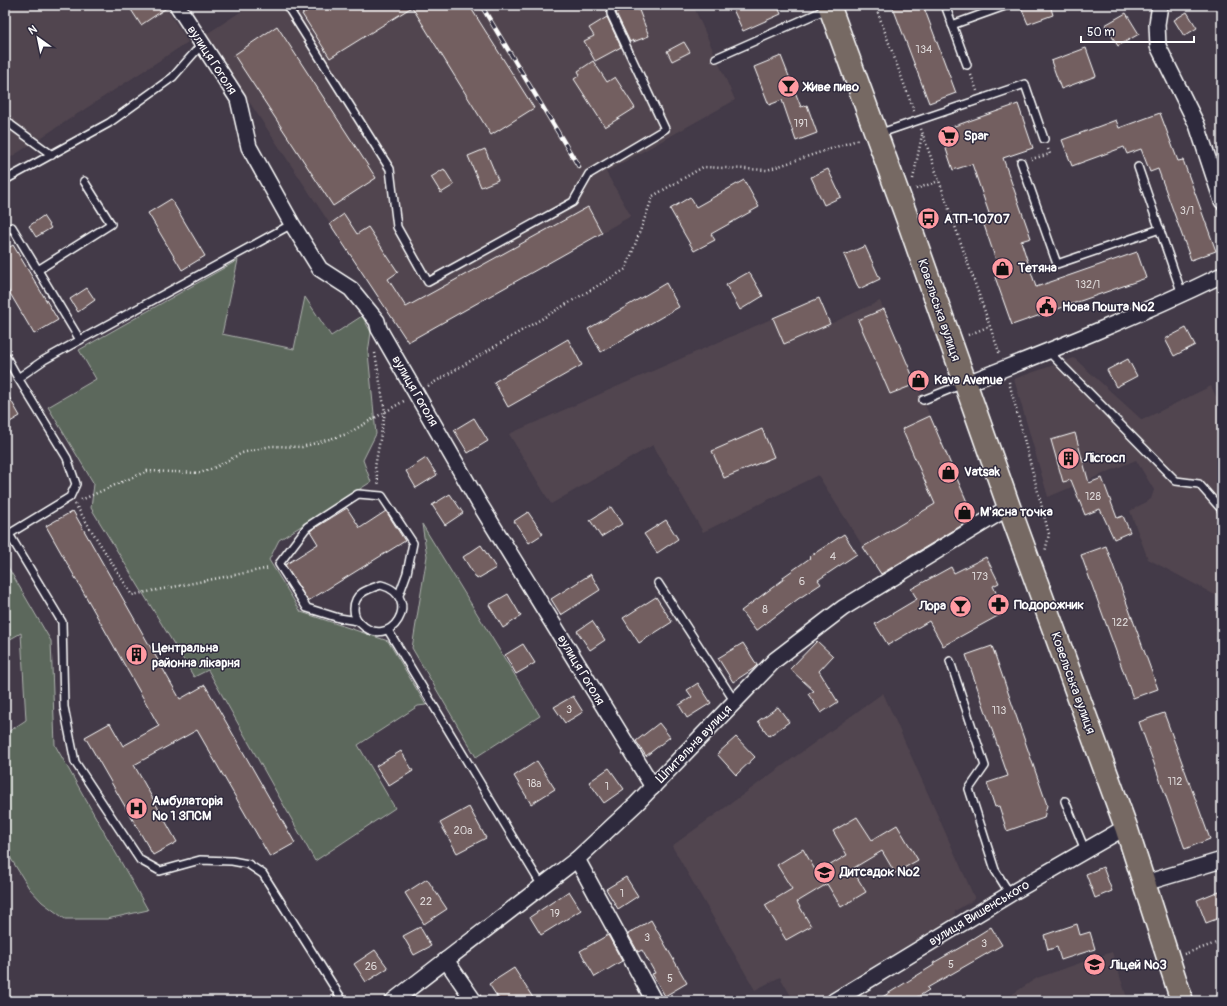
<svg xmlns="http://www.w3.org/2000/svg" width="1227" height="1006" viewBox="0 0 1227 1006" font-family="Pangolin,sans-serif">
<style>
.built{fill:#51454f}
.green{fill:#5c675c;stroke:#aeb3ae}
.building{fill:#735f60;stroke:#fff}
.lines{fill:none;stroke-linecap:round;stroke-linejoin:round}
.lane-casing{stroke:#fff;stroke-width:10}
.street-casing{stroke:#fff;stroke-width:18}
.primary-casing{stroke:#fff;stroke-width:25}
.path{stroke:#fff;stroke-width:2.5;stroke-dasharray:1 3;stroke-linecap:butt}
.lane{stroke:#2f2a3d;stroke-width:7}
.street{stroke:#2f2a3d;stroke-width:15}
.primary{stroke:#766964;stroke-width:22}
.rail-casing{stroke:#fff;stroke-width:4.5}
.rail{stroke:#2f2a3d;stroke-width:3;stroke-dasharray:9;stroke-linecap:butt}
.labels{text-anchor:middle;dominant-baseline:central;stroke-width:3;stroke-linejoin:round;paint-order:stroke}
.number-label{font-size:11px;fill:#dcd7d7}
.street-label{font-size:13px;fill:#fff;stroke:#2f2a3d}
.poi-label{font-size:13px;font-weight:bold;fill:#fff;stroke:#2f2a3d;text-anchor:start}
</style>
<rect width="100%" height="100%" fill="#433a48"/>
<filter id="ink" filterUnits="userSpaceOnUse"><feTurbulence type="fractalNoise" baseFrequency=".025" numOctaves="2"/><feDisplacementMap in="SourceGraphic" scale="8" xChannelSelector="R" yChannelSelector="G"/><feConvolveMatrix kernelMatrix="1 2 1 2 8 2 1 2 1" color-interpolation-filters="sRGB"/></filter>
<g filter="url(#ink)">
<g class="built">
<polygon points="5,5 164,5 188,42 5,161"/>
<polygon points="251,5 693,5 735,100 606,172 631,216 408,342 205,35"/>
<polygon points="819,298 830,324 880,301 975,520 881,575 818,475 703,532 653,445 551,504 509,434"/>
<polygon points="1074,358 1142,420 1211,386 1222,409 1222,591 1215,595 1148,559 1130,511 1151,499 1154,490 1136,460 1048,497 1014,379"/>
<polygon points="883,693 975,899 955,911 954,917 816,1001 794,1001 780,977 755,990 672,846"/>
<polygon points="1112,952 1128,1001 1002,1001 1037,978"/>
</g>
<g class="green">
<polygon points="238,260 222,334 294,349 305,297 331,336 362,316 371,332 368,353 376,434 363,460 371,482 279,540 269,560 301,612 388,641 426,705 418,706 358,745 395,808 315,861 208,670 194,677 91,508 94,484 48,407 96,379 79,350"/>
<polygon points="422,524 540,716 476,757 412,648 427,556"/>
<polygon points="5,562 51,641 55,745 148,910 107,919 65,919 42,902 29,888 5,849 5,734 26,720 21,633 5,642"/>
</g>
<g class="building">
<polygon points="128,5 168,5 168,7 141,25"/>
<polygon points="317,5 469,5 534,108 491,135 412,7 330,58 302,14"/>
<polygon points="618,5 637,5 649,36 633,42 633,40 630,42 616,13 620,10"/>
<polygon points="731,5 777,5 781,14 743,31"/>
<polygon points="892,5 923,5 956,93 929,103"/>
<polygon points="1020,5 1050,5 1053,15 1028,24"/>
<polygon points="1187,12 1197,28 1184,36 1174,20"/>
<polygon points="1126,13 1139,34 1118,46 1105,25"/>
<polygon points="607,17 621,47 595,61 584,41 594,36 589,28"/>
<polygon points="277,26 376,178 333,206 234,55"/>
<polygon points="684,42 690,52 672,61 667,51"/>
<polygon points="1086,48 1096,76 1061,89 1051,61"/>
<polygon points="781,56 801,107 807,105 817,133 796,141 782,100 769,105 754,67"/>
<polygon points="593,61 607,82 615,77 635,108 605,127 574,79 580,75 578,71"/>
<polygon points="1018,104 1033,148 1003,158 1031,238 1021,241 1036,287 1137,252 1146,278 1012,325 995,277 1001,275 983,222 991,219 972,164 953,170 940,131"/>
<polygon points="1160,113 1178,161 1183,160 1216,251 1191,260 1158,169 1150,172 1141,149 1127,154 1124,147 1072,166 1062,140 1116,120 1119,128"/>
<polygon points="485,149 498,180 481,187 468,156"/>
<polygon points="444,169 454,185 441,193 431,177"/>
<polygon points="828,169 841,197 824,205 811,177"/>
<polygon points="744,180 759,207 711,234 715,240 694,251 670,209 690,197 696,207"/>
<polygon points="171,199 205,256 182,270 148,213"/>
<polygon points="588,207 602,233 408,342 330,224 344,214 357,234 368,227 398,272 388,279 406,307"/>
<polygon points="43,216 51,228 36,237 29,226"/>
<polygon points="13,245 58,320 34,334 5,285 5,250"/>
<polygon points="865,246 880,279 859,289 844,255"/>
<polygon points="749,272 763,296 740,310 726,285"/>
<polygon points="666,283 679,307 601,352 588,329"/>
<polygon points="87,288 95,300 78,312 70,299"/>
<polygon points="819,298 830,324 784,344 773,318"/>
<polygon points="884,309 916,384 890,394 858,320"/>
<polygon points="1186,328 1195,345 1174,356 1165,339"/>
<polygon points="568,339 582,365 508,407 494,382"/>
<polygon points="1128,359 1137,376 1116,387 1107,370"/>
<polygon points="5,390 20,416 5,425"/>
<polygon points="930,416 974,518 881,574 863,547 935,504 902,429"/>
<polygon points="474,418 488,441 468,453 454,430"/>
<polygon points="762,429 774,457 724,478 712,451"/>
<polygon points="1075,433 1089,483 1102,478 1117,518 1123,516 1130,532 1114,539 1100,509 1085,515 1071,480 1063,482 1051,440"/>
<polygon points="426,458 437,475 416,488 406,471"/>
<polygon points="450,494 463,513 445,525 432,505"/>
<polygon points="611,507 622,524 601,537 590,520"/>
<polygon points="347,508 360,528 386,511 405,541 308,601 285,565 318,544 310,531"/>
<polygon points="73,511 180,699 205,685 295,843 270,857 197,730 134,765 177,842 153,855 85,737 110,723 123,746 159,726 46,526"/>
<polygon points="528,512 543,534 529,543 514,521"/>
<polygon points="666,520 678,539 657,553 644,534"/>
<polygon points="844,534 857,554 818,580 821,584 798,599 756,631 741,611 784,579 783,577 810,558 809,557"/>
<polygon points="481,545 496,568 477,579 463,557"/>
<polygon points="1106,546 1158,689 1133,698 1081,555"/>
<polygon points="986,557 999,583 993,586 1005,612 943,646 929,621 888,645 875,624 917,599 911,589 951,567 954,573"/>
<polygon points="591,574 600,590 561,615 551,599"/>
<polygon points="508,594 521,616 503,628 489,605"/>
<polygon points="656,597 672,622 639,643 623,618"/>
<polygon points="592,621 605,640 590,650 577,631"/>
<polygon points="817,641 833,656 819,671 838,702 821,713 808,694 814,691 790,669"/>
<polygon points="743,643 757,665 753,669 733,682 718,658"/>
<polygon points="523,644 535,663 516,674 505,655"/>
<polygon points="992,646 1047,805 1044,818 1007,831 999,806 995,807 987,783 1008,776 966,655"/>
<polygon points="698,683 711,703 687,718 679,705 692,697 687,690"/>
<polygon points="573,696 583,712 565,723 554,707"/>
<polygon points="778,707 789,722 769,736 758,721"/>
<polygon points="1164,713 1210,839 1185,849 1139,722"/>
<polygon points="659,723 670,737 646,756 636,741"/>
<polygon points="736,737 755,757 736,775 717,754"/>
<polygon points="401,751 413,771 389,786 376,766"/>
<polygon points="537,761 555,789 531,804 514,776"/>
<polygon points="609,768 624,789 604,803 589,782"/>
<polygon points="469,807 486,838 457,853 440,823"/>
<polygon points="857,817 872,840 897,825 918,860 895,873 882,851 852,869 866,892 841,907 827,884 797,902 811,926 786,940 765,905 792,889 777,865 803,849 817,873 847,855 833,831"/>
<polygon points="1103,867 1112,891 1095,898 1086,874"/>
<polygon points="626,877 638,896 618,909 606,889"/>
<polygon points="427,879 447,909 424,924 405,893"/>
<polygon points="569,891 581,910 541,935 530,917"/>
<polygon points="1219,891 1222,898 1222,917 1206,923 1197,900"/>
<polygon points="651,920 687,983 665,996 652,974 655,973 642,950 638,952 628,934"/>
<polygon points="1077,924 1080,935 1090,932 1095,949 1061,960 1057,947 1048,950 1044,935"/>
<polygon points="420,927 431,946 414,955 403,936"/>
<polygon points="991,927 1002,945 927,988 929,990 911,1001 876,1001 934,965 933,963 968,943 967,942"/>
<polygon points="608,935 622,961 595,977 580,951"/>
<polygon points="375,950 388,968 366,982 354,964"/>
<polygon points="514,968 535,1001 500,1001 489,984"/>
</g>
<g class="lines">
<defs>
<g id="lane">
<polyline points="296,5 289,9 390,169 397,227 428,282 573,202 589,174 665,129 611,14 611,5"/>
<polyline points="945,5 967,65"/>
<polyline points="952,25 1005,6 1005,5"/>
<polyline points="716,58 827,9"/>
<polyline points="5,118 11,125 52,155"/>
<polyline points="878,134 1025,84 1044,139"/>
<polyline points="1021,162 1057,264 1160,229"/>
<polyline points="1138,167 1182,294"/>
<polyline points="5,180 109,123 173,77 202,44"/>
<polyline points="5,231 12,227 80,340"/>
<polyline points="38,270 111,224 84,181"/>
<polyline points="1048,351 1176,481 1199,484 1222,510"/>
<polyline points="5,355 18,378"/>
<polyline points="923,400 963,384"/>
<polyline points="5,532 9,534 62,622 64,707 75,762 140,860 160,871 200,860 232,861 248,864 263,874 343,1001"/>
<polyline points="9,534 70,497 76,484 67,458 18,378 44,360 80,340 292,224"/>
<polyline points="658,583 735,702"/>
<path d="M381 585C425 597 390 653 360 623 356 619 354 614 354 609 354 593 368 589 381 585Z"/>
<polyline points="358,621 339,618 307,608 279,564 307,527 358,494 382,496 413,543 407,573 399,595"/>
<polyline points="388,630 542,886"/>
<polyline points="950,661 985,766 969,789 995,870 1010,894"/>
<polyline points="1065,801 1085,850"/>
</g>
<g id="street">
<polyline points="177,5 238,99 249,147 292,224 320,269 351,289 377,321 379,329 479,503 653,787"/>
<polyline points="1160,5 1157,24 1158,46 1197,125 1222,201"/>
<path d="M965 384C1052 350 1138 316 1222 275"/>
<polyline points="577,859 654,1001"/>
<polyline points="1145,883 1222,860"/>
<polyline points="446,960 474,1001"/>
<polyline points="393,1001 577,859 636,804 775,660 843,608 1009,507"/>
<polyline points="834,1001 1010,894 1126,827"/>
</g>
<polyline id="primary" points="829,5 910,226 1009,507 1126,827 1182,1001"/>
</defs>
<use href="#lane" class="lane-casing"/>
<use href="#street" class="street-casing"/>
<use href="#primary" class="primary-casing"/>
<g class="path">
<polyline points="875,5 914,111"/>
<polyline points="971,75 977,91"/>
<polyline points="921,129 1000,355"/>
<polyline points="1031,159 1050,154 1048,149"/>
<polyline points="913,179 922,135"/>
<polyline points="916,189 939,181"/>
<polyline points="968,335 990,326"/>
<polyline points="375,353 385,412 375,467 379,485"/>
<polyline points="1009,382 1049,534 1045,552"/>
<polyline points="428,386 626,269 653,196 703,167 767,170 860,139"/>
<polyline points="81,500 147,471 200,473 216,467 242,453 271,446 302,447 347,434 404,401"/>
<polyline points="75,504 132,595 270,568"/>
<polyline points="1184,954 1222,941"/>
</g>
<use href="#lane" class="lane"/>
<use href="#street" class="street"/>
<use href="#primary" class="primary"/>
<defs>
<polyline id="rail" points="481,5 579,167"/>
</defs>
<use href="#rail" class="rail-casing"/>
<use href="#rail" class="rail"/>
</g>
</g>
<defs>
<symbol id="bar-disc" viewBox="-11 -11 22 22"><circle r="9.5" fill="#ff9aa2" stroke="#2f2a3d"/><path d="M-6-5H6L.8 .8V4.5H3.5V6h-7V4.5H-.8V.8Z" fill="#111"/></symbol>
<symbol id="supermarket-disc" viewBox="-11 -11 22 22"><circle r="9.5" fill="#ff9aa2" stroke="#2f2a3d"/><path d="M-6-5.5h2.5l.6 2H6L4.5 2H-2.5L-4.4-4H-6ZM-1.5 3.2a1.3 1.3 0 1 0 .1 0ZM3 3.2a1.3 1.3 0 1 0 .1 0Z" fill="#111"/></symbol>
<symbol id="bus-disc" viewBox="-11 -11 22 22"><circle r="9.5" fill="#ff9aa2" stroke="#2f2a3d"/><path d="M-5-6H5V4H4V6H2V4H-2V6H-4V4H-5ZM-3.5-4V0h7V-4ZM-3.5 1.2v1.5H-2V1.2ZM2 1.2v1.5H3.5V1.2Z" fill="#111"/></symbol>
<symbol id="shop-disc" viewBox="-11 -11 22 22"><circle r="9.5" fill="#ff9aa2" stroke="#2f2a3d"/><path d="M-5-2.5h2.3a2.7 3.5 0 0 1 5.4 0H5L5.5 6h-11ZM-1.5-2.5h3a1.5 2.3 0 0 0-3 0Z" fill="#111"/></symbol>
<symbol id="civic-disc" viewBox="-11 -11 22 22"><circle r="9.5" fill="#ff9aa2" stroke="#2f2a3d"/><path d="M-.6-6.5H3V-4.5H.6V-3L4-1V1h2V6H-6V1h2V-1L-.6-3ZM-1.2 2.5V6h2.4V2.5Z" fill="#111"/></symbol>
<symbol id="building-disc" viewBox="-11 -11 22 22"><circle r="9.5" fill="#ff9aa2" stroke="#2f2a3d"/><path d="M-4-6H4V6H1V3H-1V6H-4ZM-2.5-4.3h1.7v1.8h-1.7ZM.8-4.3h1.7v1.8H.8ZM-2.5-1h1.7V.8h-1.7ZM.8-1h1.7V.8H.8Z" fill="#111"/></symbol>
<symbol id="pharmacy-disc" viewBox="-11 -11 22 22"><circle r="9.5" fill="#ff9aa2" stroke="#2f2a3d"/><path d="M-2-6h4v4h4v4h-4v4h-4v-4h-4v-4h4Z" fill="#111"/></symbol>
<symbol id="hospital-disc" viewBox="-11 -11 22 22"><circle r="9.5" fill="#ff9aa2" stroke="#2f2a3d"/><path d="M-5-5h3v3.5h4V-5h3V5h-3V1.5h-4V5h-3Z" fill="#111"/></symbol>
<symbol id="school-disc" viewBox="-11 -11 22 22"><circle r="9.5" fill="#ff9aa2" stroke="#2f2a3d"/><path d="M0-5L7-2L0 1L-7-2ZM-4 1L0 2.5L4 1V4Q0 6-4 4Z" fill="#111"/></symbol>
</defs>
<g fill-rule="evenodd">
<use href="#bar-disc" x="776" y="74" width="25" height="25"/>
<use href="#supermarket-disc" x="936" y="124" width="25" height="25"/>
<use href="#bus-disc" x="916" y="206" width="25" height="25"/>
<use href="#shop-disc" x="990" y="256" width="25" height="25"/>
<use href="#civic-disc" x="1034" y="294" width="25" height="25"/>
<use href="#shop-disc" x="906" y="368" width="25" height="25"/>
<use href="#building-disc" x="1056" y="446" width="25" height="25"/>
<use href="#shop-disc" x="936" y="460" width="25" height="25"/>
<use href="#shop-disc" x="952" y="500" width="25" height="25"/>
<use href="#pharmacy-disc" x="986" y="592" width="25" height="25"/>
<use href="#bar-disc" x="948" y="594" width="25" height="25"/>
<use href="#building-disc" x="124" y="642" width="25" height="25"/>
<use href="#hospital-disc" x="124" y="796" width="25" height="25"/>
<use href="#school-disc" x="812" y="860" width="25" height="25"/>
<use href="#school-disc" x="1082" y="952" width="25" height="25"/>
</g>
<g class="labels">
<g class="number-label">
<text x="924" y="49">134</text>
<text x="801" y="123">191</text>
<text x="1187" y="210">3/1</text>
<text x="1088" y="284">132/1</text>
<text x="1093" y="496">128</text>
<text x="833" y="556">4</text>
<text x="980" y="576">173</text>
<text x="802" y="581">6</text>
<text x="765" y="609">8</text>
<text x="1120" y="622">122</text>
<text x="569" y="709">3</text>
<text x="999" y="710">113</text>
<text x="1175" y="781">112</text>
<text x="534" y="783">18а</text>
<text x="607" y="786">1</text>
<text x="463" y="830">20а</text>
<text x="622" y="893">1</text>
<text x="426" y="901">22</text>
<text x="555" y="913">19</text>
<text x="647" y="937">3</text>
<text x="984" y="943">3</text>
<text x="951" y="964">5</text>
<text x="371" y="966">26</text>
<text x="670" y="978">5</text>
</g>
<g class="street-label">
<text transform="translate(212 60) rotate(57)">вулиця Гоголя</text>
<text transform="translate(939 310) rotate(71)">Ковельська вулиця</text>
<text transform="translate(415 391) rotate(60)">вулиця Гоголя</text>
<text transform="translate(581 670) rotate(59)">вулиця Гоголя</text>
<text transform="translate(1073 683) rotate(70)">Ковельська вулиця</text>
<text transform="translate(694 744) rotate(-46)">Шпитальна вулиця</text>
<text transform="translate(979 913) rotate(-31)">вулиця Вишенського</text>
</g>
<g class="poi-label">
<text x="804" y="87">Живе пиво</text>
<text x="964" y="136">Spar</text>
<text x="944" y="219">АТП-10707</text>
<text x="1018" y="268">Тетяна</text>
<text x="1062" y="307">Нова Пошта №2</text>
<text x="934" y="380">Kava Avenue</text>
<text x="1084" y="458">Лісгосп</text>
<text x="964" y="472">Vatsak</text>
<text x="980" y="512">М'ясна точка</text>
<text x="1014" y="605">Подорожник</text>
<text x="946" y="606" text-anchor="end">Лора</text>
<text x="152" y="648">Центральна<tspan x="152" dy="15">районна лікарня</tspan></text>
<text x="152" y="801">Амбулаторія<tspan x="152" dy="15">№ 1 ЗПСМ</tspan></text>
<text x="840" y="872">Дитсадок №2</text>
<text x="1110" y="965">Ліцей №3</text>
</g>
</g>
<rect width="1227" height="1006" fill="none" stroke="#2f2a3d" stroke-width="20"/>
<rect x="10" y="10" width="1207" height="986" fill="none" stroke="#fff" stroke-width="1.5" filter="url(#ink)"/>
<g transform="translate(38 38) rotate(327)" stroke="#2f2a3d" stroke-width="3" paint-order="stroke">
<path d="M0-3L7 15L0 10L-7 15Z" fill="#ffffff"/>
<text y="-6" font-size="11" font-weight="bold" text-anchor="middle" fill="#ffffff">N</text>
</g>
<path d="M1081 36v6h113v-6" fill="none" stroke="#ffffff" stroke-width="2"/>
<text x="1087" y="36" font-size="12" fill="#ffffff" stroke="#2f2a3d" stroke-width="3" paint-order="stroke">50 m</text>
</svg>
